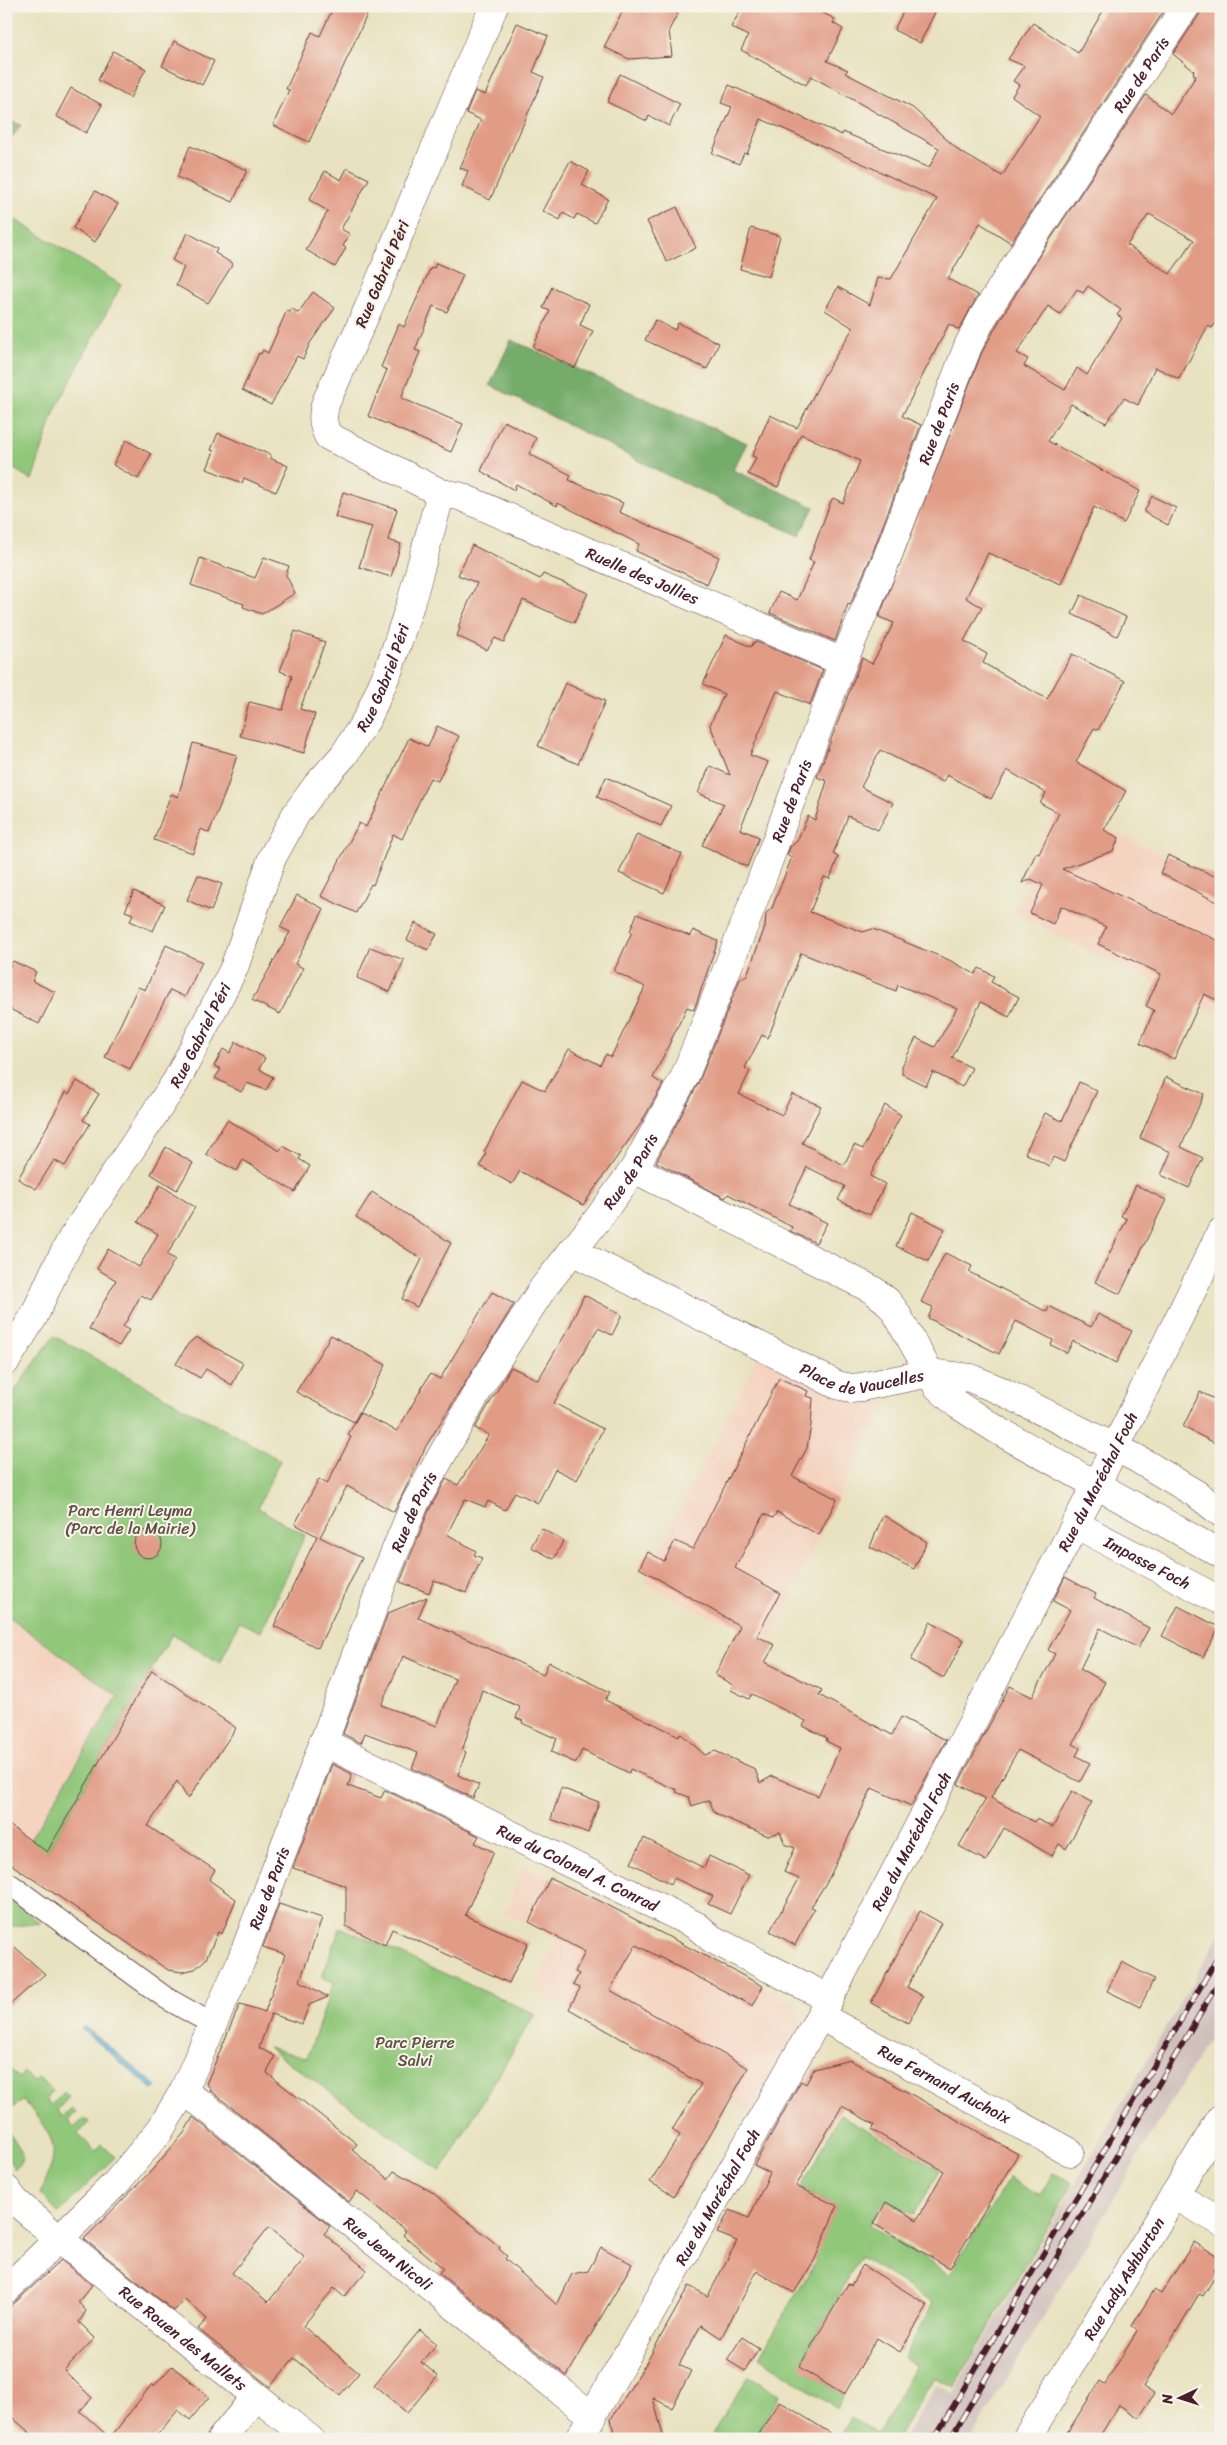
<svg xmlns="http://www.w3.org/2000/svg" width="1227" height="2445" viewBox="0 0 1227 2445" font-family="Sriracha,sans-serif">
<style>
.built{fill:#f4d3c0}
.industrial{fill:#d0c0bc}
.green{fill:#91c77a;stroke:#6e7352}
.forest{fill:#74ac6a;stroke:#5f664a}
.water{fill:#53acd1;stroke:#4e667e}
.building{fill:#e19c86;fill-rule:evenodd}
.lines{fill:none;stroke-linecap:round;stroke-linejoin:round}
.pedestrian-casing{stroke:#623c41;stroke-width:23}
.minor-casing{stroke:#623c41;stroke-width:29}
.tertiary-casing{stroke:#623c41;stroke-width:29}
.pedestrian{stroke:#fff;stroke-width:21}
.minor{stroke:#fff;stroke-width:28}
.tertiary{stroke:#fff;stroke-width:28}
.rail-casing{stroke:#4a1f2b;stroke-width:5.5}
.rail{stroke:#f7f3e8;stroke-width:4;stroke-dasharray:11;stroke-linecap:butt}
.labels{text-anchor:middle;dominant-baseline:central;stroke-width:4;stroke-linejoin:round;paint-order:stroke}
.street-label{font-size:16px;fill:#4a1f2b;stroke:#f7f3e8}
.park-label{font-size:16px;fill:#5f5143;stroke:#f7f3e8}
</style>
<rect width="100%" height="100%" fill="#f7f3e8"/>
<filter id="ink" filterUnits="userSpaceOnUse"><feTurbulence type="fractalNoise" baseFrequency=".02" numOctaves="2"/><feDisplacementMap in="SourceGraphic" scale="10" xChannelSelector="R" yChannelSelector="G"/><feConvolveMatrix kernelMatrix="1 2 1 2 8 2 1 2 1" color-interpolation-filters="sRGB"/></filter>
<filter id="wash" filterUnits="userSpaceOnUse"><feTurbulence type="fractalNoise" baseFrequency=".0096" numOctaves="4" result="noise"/><feDisplacementMap in="SourceGraphic" scale="20" xChannelSelector="R" yChannelSelector="G"/><feGaussianBlur stdDeviation="1.12" result="paint"/><feColorMatrix in="noise" values="0 0 0 0 0 0 0 0 0 0 0 0 0 0 0 0 0 1.4 0 .05"/><feComposite in="paint" operator="in"/></filter>
<g filter="url(#wash)">
<rect width="100%" height="100%" fill="#e8e2c0"/>
<g class="built">
<polygon points="1057,806 1221,881 1221,1016 1013,913 1029,883 1022,878"/>
<polygon points="758,1356 846,1398 887,1401 831,1511 771,1638 705,1614 644,1583"/>
<polygon points="6,1614 119,1696 14,1866 6,1861"/>
<polygon points="523,1867 597,1900 795,2003 800,2021 750,2112 534,1989 558,1937 505,1913"/>
</g>
<polygon class="industrial" points="1221,1933 1221,2018 971,2439 904,2439 937,2384 953,2393"/>
<g class="green">
<polygon points="6,214 121,285 55,410 32,480 6,464"/>
<polygon points="54,1336 280,1460 258,1508 305,1535 261,1632 239,1622 220,1663 172,1634 32,1878 14,1866 118,1696 6,1615 6,1403"/>
<polygon points="8,1897 40,1923 6,1927"/>
<polygon points="340,1927 535,2014 441,2171 267,2047 307,2058 334,1982 322,1977"/>
<path d="M6 2065 19 2078 24 2072 34 2082 39 2077 52 2091 46 2099 51 2105 64 2092 69 2097 57 2110 63 2117 72 2109 76 2113 68 2121 74 2128 85 2118 89 2122 78 2134 95 2151 102 2144 115 2157 59 2213 40 2194C63 2144 55 2141 24 2100L6 2112Z"/>
<polygon points="840,2115 940,2170 914,2215 885,2200 869,2225 950,2274 1009,2178 1040,2196 1053,2173 1073,2183 954,2387 934,2377 897,2439 839,2439 851,2418 878,2434 916,2365 904,2357 933,2303 860,2256 800,2367 844,2395 837,2408 759,2357 816,2261 816,2253 837,2206 801,2188"/>
<path d="M6 2130C15 2141 31 2157 15 2169L6 2156Z"/>
<polygon points="749,2376 780,2395 755,2439 723,2439 712,2433"/>
</g>
<g class="forest">
<polygon points="6,119 21,125 6,146"/>
<polygon points="511,340 747,443 733,470 814,507 799,536 667,475 490,385"/>
</g>
<polygon class="water" points="84,2026 157,2086 154,2090 81,2029"/>
<g id="blocks">
<g class="building">
<polygon points="334,6 371,6 309,142 273,125 289,90 286,89 312,32 320,36"/>
<polygon points="625,6 665,6 678,13 669,30 672,56 629,59 604,47"/>
<polygon points="743,6 809,6 835,19 833,23 843,29 827,61 848,70 845,73 913,108 959,151 1002,176 1040,116 1012,96 1019,85 1013,81 1024,66 1008,59 1033,23 1078,53 1106,6 1167,6 1011,243 980,223 948,279 978,295 959,330 949,324 902,416 921,425 871,557 850,605 848,604 835,641 770,613 779,592 797,600 814,562 809,560 831,501 833,498 843,503 860,461 801,434 778,487 748,474 756,458 752,456 770,415 797,428 824,375 853,328 825,310 838,287 870,305 878,278 891,279 937,199 868,166 761,119 747,154 744,153 739,164 712,153 732,107 721,103 729,85 842,135 843,132 929,168 939,148 811,76 806,85 741,50 748,36 731,27"/>
<polygon points="906,6 938,6 920,43 894,30"/>
<path d="M1202 6H1221V316L1212 328 1208 326 1179 379 1155 367 1138 405 1124 398 1106 423 1071 404 1048 441 1140 491 1124 523 1094 507 1061 584 988 553 966 598 982 607 964 641 987 654 983 663 1047 699 1072 654 1125 681 1098 730 1094 728 1076 762 1126 791 1104 830 1119 838 1113 851 1062 869 1221 942V1002L1204 994 1174 1059 1140 1043 1154 1010 1146 1006 1161 974 1098 944 1106 927 1061 906 1053 924 1030 913 1043 885 1031 879 1022 883 1036 853 1039 854 1059 813 1040 803 1046 793 1007 770 991 799 947 775 943 782 880 750 861 787 893 803 878 830 848 816 833 854 838 857 830 879 824 877 810 912 863 932 872 929 878 931 949 960 975 974 979 968 994 976 991 982 1019 997 1009 1017 981 1002 952 1058 972 1068 962 1087 933 1072 926 1086 902 1074V1066L916 1038 935 1047 957 1008 898 985 896 991 801 953 768 1038 762 1035 745 1068 750 1071 739 1094 782 1115 792 1094 821 1106 802 1143 844 1165 854 1145 863 1149 885 1105 901 1115 870 1176 885 1184 870 1215 838 1200 845 1186 807 1167 789 1204 827 1223 816 1243 790 1231 792 1227 728 1194 725 1198 656 1162 698 1084 740 979 747 975 765 927 766 913 772 908 792 857 787 855 790 847 797 841 808 816 815 820 827 781 817 777 862 658 872 664 894 623 879 617 982 352 997 325 1036 261 1146 95 1171 114 1196 76 1193 74 1194 71 1173 54 1199 15ZM1149 214 1194 240 1170 274 1127 245ZM1088 286 1121 310 1117 315 1122 318 1087 375 1077 368 1065 390 1024 366 1028 359 1017 353 1048 306 1060 314 1077 289 1083 293Z"/>
<polygon points="517,23 548,36 533,72 544,77 490,200 462,186 468,171 460,168 481,120 466,113 475,91 485,95"/>
<polygon points="174,41 214,61 202,85 162,66"/>
<polygon points="113,51 146,69 130,98 98,80"/>
<polygon points="620,74 680,104 669,126 649,116 647,121 607,102"/>
<polygon points="71,88 102,105 86,133 56,116"/>
<polygon points="190,146 247,170 233,202 177,177"/>
<polygon points="570,161 589,171 582,185 608,199 595,223 577,214 574,219 563,213 560,220 543,211"/>
<polygon points="347,168 369,179 341,229 350,234 343,246 346,248 335,267 306,250 328,211 309,200 325,171 341,180"/>
<polygon points="95,191 118,204 95,242 73,228"/>
<polygon points="677,207 696,248 667,262 647,221"/>
<polygon points="751,228 780,236 769,277 740,269"/>
<polygon points="188,233 217,249 215,253 233,264 208,303 176,285 184,267 172,260"/>
<polygon points="436,263 463,275 447,312 433,306 415,350 420,352 401,398 463,424 451,452 368,416 387,370 381,367 399,324 404,327 431,267 434,268"/>
<polygon points="552,287 589,304 580,325 593,331 575,368 533,347 550,311 543,308"/>
<polygon points="313,292 335,308 310,343 303,359 297,356 271,405 242,390 259,353 261,354 263,350 268,353 287,310 290,312 292,308 298,313"/>
<polygon points="655,320 675,330 678,323 719,343 707,369 645,340"/>
<polygon points="504,421 536,438 529,454 571,475 569,480 623,503 619,512 719,557 707,584 636,551 639,544 558,503 557,506 516,484 514,490 481,471"/>
<polygon points="218,433 271,455 270,458 288,466 276,492 244,478 242,483 207,469 214,451 211,450"/>
<polygon points="126,440 151,454 138,479 113,465"/>
<polygon points="343,492 397,509 388,540 401,544 391,577 359,567 372,527 335,517"/>
<polygon points="1152,496 1176,508 1168,525 1144,512"/>
<polygon points="472,545 540,579 543,574 588,593 574,623 523,600 504,642 495,638 487,650 457,636 460,628 458,627 477,583 458,575"/>
<polygon points="264,557 289,566 286,575 295,593 262,614 243,607 244,604 191,585 200,558 255,578"/>
<polygon points="1081,595 1126,617 1117,636 1072,614"/>
<polygon points="295,631 325,642 300,709 315,714 304,753 240,736 249,702 283,710 292,676 280,671"/>
<polygon points="726,635 751,647 754,642 757,642 823,670 810,705 777,691 750,755 768,762 740,829 759,837 747,867 702,845 724,804 698,793 710,766 730,775 710,725 724,694 703,684"/>
<polygon points="565,683 605,701 578,764 538,746"/>
<polygon points="437,726 459,736 438,781 430,778 402,839 393,834 373,885 371,884 356,913 321,896 359,823 366,827 409,738 428,747"/>
<polygon points="193,743 237,755 227,788 209,833 201,829 193,853 154,840 171,794 178,797"/>
<polygon points="606,777 671,806 661,826 597,797"/>
<polygon points="637,834 682,854 664,893 619,873"/>
<polygon points="1168,855 1221,879 1221,904 1160,873"/>
<polygon points="198,875 222,884 211,911 187,900"/>
<polygon points="134,891 165,905 153,931 130,921 133,914 125,911"/>
<polygon points="297,895 324,909 295,964 303,968 280,1014 252,1000 290,932 280,927"/>
<polygon points="637,914 690,936 693,930 718,941 694,1010 687,1007 653,1078 663,1084 641,1123 583,1205 520,1171 512,1184 480,1166 486,1153 484,1152 522,1080 545,1091 569,1049 600,1065 606,1054 611,1057 645,987 614,971 632,932 630,931"/>
<polygon points="415,923 437,934 428,950 407,940"/>
<polygon points="166,945 202,962 185,997 170,990 130,1069 105,1057 138,987 145,990"/>
<polygon points="370,947 404,960 390,992 357,978"/>
<polygon points="13,961 36,972 32,981 55,992 39,1024 6,1007 6,974"/>
<polygon points="236,1042 265,1058 259,1069 273,1077 266,1090 247,1083 241,1092 215,1078 221,1069 214,1066 223,1049 230,1053"/>
<polygon points="1166,1077 1204,1094 1181,1147 1203,1158 1189,1188 1161,1175 1171,1152 1140,1138"/>
<polygon points="77,1081 99,1094 83,1120 90,1124 65,1166 54,1160 36,1189 18,1179 66,1092 69,1094"/>
<polygon points="1079,1082 1097,1091 1064,1162 1053,1157 1049,1166 1025,1153 1045,1113 1062,1121"/>
<polygon points="227,1120 280,1151 283,1146 301,1156 299,1159 310,1166 295,1192 243,1160 237,1171 206,1154"/>
<polygon points="166,1147 193,1163 177,1190 151,1174"/>
<polygon points="160,1185 195,1207 167,1255 175,1259 151,1300 141,1295 123,1327 129,1330 119,1346 89,1329 116,1280 97,1269 108,1249 139,1267 158,1234 138,1222"/>
<polygon points="1136,1185 1166,1200 1120,1294 1095,1282 1127,1219 1121,1216"/>
<polygon points="372,1192 451,1243 417,1307 402,1299 422,1259 356,1217"/>
<polygon points="912,1212 945,1229 928,1261 896,1246"/>
<polygon points="945,1253 972,1266 969,1272 1047,1312 1049,1306 1091,1327 1098,1314 1132,1331 1116,1363 1073,1341 1067,1353 1051,1345 1053,1340 1016,1321 999,1354 928,1318 933,1307 921,1302"/>
<polygon points="492,1292 514,1304 426,1446 394,1512 347,1486 320,1537 362,1558 318,1648 274,1626 317,1536 295,1524 319,1479 327,1484 351,1437 348,1435 360,1413 397,1431 430,1374 440,1379"/>
<polygon points="584,1295 622,1315 612,1335 598,1328 554,1403 603,1429 577,1480 555,1469 538,1503 515,1492 505,1510 488,1501 485,1507 465,1499 447,1534 476,1551 474,1555 482,1558 466,1593 434,1580 429,1593 400,1582 429,1510 446,1479 458,1485 489,1435 475,1428 511,1367 538,1380 569,1328"/>
<polygon points="331,1335 386,1365 354,1422 296,1392"/>
<polygon points="196,1337 243,1363 232,1385 206,1369 200,1378 176,1364 188,1344"/>
<path d="M779 1378 808 1391 806 1396 813 1398 811 1425 807 1448 792 1476 837 1499 819 1535 777 1512 773 1518 764 1514 735 1568 780 1593 757 1636 775 1645 765 1662 822 1690 819 1695 892 1735 901 1717 946 1740 911 1806 872 1788 829 1878 811 1907 814 1909 795 1945 770 1931 799 1879 784 1872 795 1848 785 1844 780 1832 768 1836 721 1816 714 1812 709 1800 692 1806 689 1797 676 1792 677 1790 630 1769 629 1773 582 1750 576 1763 551 1752 557 1739 522 1723 523 1721 516 1718 520 1707 482 1690 462 1751 466 1752 458 1775 479 1785 473 1798 412 1768 418 1753 365 1733 361 1743 343 1734 388 1613 427 1597 418 1618 508 1657 543 1675 549 1662 610 1692 605 1700 679 1736 680 1733 705 1755 715 1751 755 1769 760 1783 772 1776 818 1796 840 1748 826 1741 827 1738 803 1726 806 1721 752 1694 749 1699 731 1690 733 1685 715 1675 740 1626 639 1568 648 1552 664 1561 675 1541 693 1549ZM403 1656 455 1679 437 1726 381 1705Z"/>
<polygon points="1200,1392 1221,1402 1221,1446 1183,1427"/>
<polygon points="883,1515 927,1542 914,1569 870,1547"/>
<polygon points="541,1528 563,1541 554,1559 531,1547"/>
<circle cx="148" cy="1544" r="14"/>
<polygon points="1065,1577 1096,1594 1094,1598 1149,1628 1138,1648 1100,1628 1080,1669 1105,1682 1073,1744 1080,1748 1076,1756 1090,1763 1080,1782 1018,1750 991,1798 1034,1822 1036,1819 1053,1827 1072,1791 1092,1802 1066,1849 1059,1844 1052,1856 1004,1828 986,1861 959,1846 986,1799 958,1784 1010,1686 1032,1697 1055,1654 1048,1650 1070,1610 1053,1601"/>
<polygon points="1178,1606 1219,1627 1203,1657 1162,1636"/>
<polygon points="930,1622 964,1640 944,1678 911,1660"/>
<polygon points="152,1670 236,1728 188,1799 177,1781 148,1826 215,1870 209,1880 236,1899 222,1934 218,1932 206,1959 195,1969 182,1972 168,1970 6,1861 6,1823 47,1852"/>
<polygon points="332,1764 352,1774 348,1786 381,1798 385,1790 479,1836 475,1843 494,1852 465,1915 528,1943 509,1983 392,1929 385,1945 346,1926 346,1886 293,1868"/>
<polygon points="561,1788 599,1802 588,1833 551,1819"/>
<polygon points="644,1838 704,1868 709,1856 749,1875 730,1914 708,1904 713,1896 674,1878 671,1884 631,1863"/>
<polygon points="550,1878 598,1900 763,1986 753,2006 636,1945 610,1990 748,2068 715,2127 674,2196 650,2182 680,2135 672,2130 701,2084 569,2009 580,1988 573,1985 579,1974 575,1972 585,1952 529,1922"/>
<polygon points="279,1904 322,1918 300,1981 328,1997 309,2005 302,2024 271,2014 259,2048 275,2056 267,2073 357,2144 352,2150 388,2179 394,2171 432,2192 500,2247 499,2249 507,2256 505,2259 557,2305 572,2274 588,2271 601,2247 632,2264 567,2376 439,2273 443,2268 403,2235 406,2231 357,2191 349,2202 210,2090 211,2088 206,2084 240,2004 265,2012 285,1954 263,1947"/>
<polygon points="920,1911 941,1923 907,1987 923,1996 908,2023 871,2003"/>
<polygon points="6,1939 45,1974 6,2008"/>
<polygon points="1122,1962 1154,1979 1140,2007 1107,1991"/>
<polygon points="850,2060 1018,2154 950,2268 874,2224 886,2202 917,2220 944,2171 872,2130 875,2125 842,2106 796,2186 837,2206 815,2259 794,2293 757,2271 721,2338 701,2325 679,2365 691,2371 672,2408 653,2398 664,2439 615,2439 611,2419 645,2365 689,2286 708,2296 737,2241 717,2233 730,2210 749,2218 770,2173 754,2165 801,2081 806,2084 814,2069"/>
<path d="M193 2117 330 2226 324 2234 367 2270 344 2297 334 2288 303 2326 359 2373 340 2395 294 2358 270 2387 198 2329 207 2319 185 2299 174 2311 84 2239 153 2169 184 2133ZM269 2227 305 2258 268 2302 232 2273Z"/>
<polygon points="1194,2242 1221,2258 1213,2270 1218,2272 1203,2296 1199,2294 1143,2387 1154,2394 1139,2418 1119,2405 1098,2439 1063,2439 1100,2381 1105,2384 1138,2330 1132,2326 1154,2290 1161,2294"/>
<polygon points="61,2260 92,2285 78,2302 86,2311 79,2322 95,2338 64,2370 92,2398 80,2411 110,2438 152,2384 154,2386 172,2366 209,2397 190,2420 178,2410 154,2439 37,2439 6,2412 6,2311"/>
<polygon points="863,2265 928,2305 900,2352 877,2338 844,2395 799,2367 848,2284 851,2285"/>
<polygon points="420,2330 437,2344 421,2362 438,2376 407,2413 374,2385"/>
<polygon points="742,2337 759,2348 745,2371 727,2360"/>
<polygon points="779,2401 840,2439 756,2439"/>
</g>
</g>
</g>
<g filter="url(#ink)">
<use href="#blocks" fill-opacity="0" stroke="#623c41" stroke-width="1"/>
<g class="lines">
<defs>
<polyline id="pedestrian" points="11,1885 166,1998 214,2025"/>
<g id="minor">
<path id="s1" d="M494 6 368 309 326 402C322 415 322 423 328 436L441 493 459 496 843 662"/>
<path id="s2" d="M6 1361 34 1316 54 1272 72 1238 177 1080 234 968 272 858 296 814 317 785 344 755 368 717 389 669 411 602 441 493"/>
<path id="s3" d="M1075 1524 1221 1601"/>
<path id="s4" d="M323 1742 697 1926 712 1939 830 1999"/>
<path id="s5" d="M820 2016 1070 2152"/>
<path id="s6" d="M183 2092 202 2104 593 2417"/>
<path id="s7" d="M6 2189 15 2201 58 2238 310 2439"/>
<polyline points="1174,2195 1221,2222"/>
<path id="s8" d="M6 2290 116 2183 160 2130 183 2092 241 1961 314 1768"/>
<polyline points="221,2439 256,2396"/>
<path id="s9" d="M1026 2439 1221 2118"/>
</g>
<g id="tertiary">
<polyline points="634,1169 873,1290 887,1301 895,1311 937,1386 958,1405 999,1431 1221,1554"/>
<path id="s10" d="M572 1251 837 1385 851 1388 861 1387 930 1373 970 1378 999 1390 1136 1458 1198 1495 1221 1513"/>
<path id="s11" d="M314 1768 385 1576 415 1503 484 1380 543 1288 597 1220 634 1169 684 1078 746 921 843 662 885 563 968 346 983 317 1023 253 1186 6"/>
<path id="s12" d="M579 2439 820 2016 1115 1448 1221 1232"/>
</g>
</defs>
<use href="#pedestrian" class="pedestrian-casing"/>
<use href="#minor" class="minor-casing"/>
<use href="#tertiary" class="tertiary-casing"/>
<use href="#pedestrian" class="pedestrian"/>
<use href="#minor" class="minor"/>
<use href="#tertiary" class="tertiary"/>
<defs>
<g id="rail">
<polyline points="934,2439 1221,1952"/>
<polyline points="950,2439 1221,1978"/>
</g>
</defs>
<use href="#rail" class="rail-casing"/>
<use href="#rail" class="rail"/>
</g>
</g>
<g class="labels">
<g class="street-label">
<text stroke="none"><textPath href="#s11" startOffset="1895">Rue de Paris</textPath></text>
<text transform="translate(382 274) rotate(-67)">Rue Gabriel Péri</text>
<text stroke="none"><textPath href="#s11" startOffset="1490">Rue de Paris</textPath></text>
<text stroke="none"><textPath href="#s1" startOffset="810">Ruelle des Jollies</textPath></text>
<text stroke="none"><textPath href="#s2" startOffset="785">Rue Gabriel Péri</textPath></text>
<text stroke="none"><textPath href="#s11" startOffset="1085">Rue de Paris</textPath></text>
<text stroke="none"><textPath href="#s2" startOffset="380">Rue Gabriel Péri</textPath></text>
<text stroke="none"><textPath href="#s11" startOffset="680">Rue de Paris</textPath></text>
<text stroke="none"><textPath href="#s10" startOffset="321">Place de Vaucelles</textPath></text>
<text stroke="none"><textPath href="#s12" startOffset="1089">Rue du Maréchal Foch</textPath></text>
<text stroke="none"><textPath href="#s11" startOffset="275">Rue de Paris</textPath></text>
<text stroke="none"><textPath href="#s3" startOffset="82">Impasse Foch</textPath></text>
<text stroke="none"><textPath href="#s12" startOffset="684">Rue du Maréchal Foch</textPath></text>
<text stroke="none"><textPath href="#s4" startOffset="284">Rue du Colonel A. Conrad</textPath></text>
<text stroke="none"><textPath href="#s8" startOffset="488">Rue de Paris</textPath></text>
<text stroke="none"><textPath href="#s5" startOffset="142">Rue Fernand Auchoix</textPath></text>
<text stroke="none"><textPath href="#s12" startOffset="279">Rue du Maréchal Foch</textPath></text>
<text stroke="none"><textPath href="#s6" startOffset="261">Rue Jean Nicoli</textPath></text>
<text stroke="none"><textPath href="#s9" startOffset="188">Rue Lady Ashburton</textPath></text>
<text stroke="none"><textPath href="#s7" startOffset="232">Rue Rouen des Mallets</textPath></text>
</g>
<g class="park-label">
<text x="130" y="1510">Parc Henri Leyma<tspan x="130" dy="18">(Parc de la Mairie)</tspan></text>
<text x="415" y="2042">Parc Pierre<tspan x="415" dy="18">Salvi</tspan></text>
</g>
</g>
<rect width="1227" height="2445" fill="none" stroke="#f7f3e8" stroke-width="25"/>
<g transform="translate(1180 2398) rotate(266)" stroke="#f7f3e8" stroke-width="4" paint-order="stroke">
<path d="M0-4L9 19L0 12L-9 19Z" fill="#4a1f2b"/>
<text y="-8" font-size="14" font-weight="bold" text-anchor="middle" fill="#4a1f2b">N</text>
</g>
</svg>
